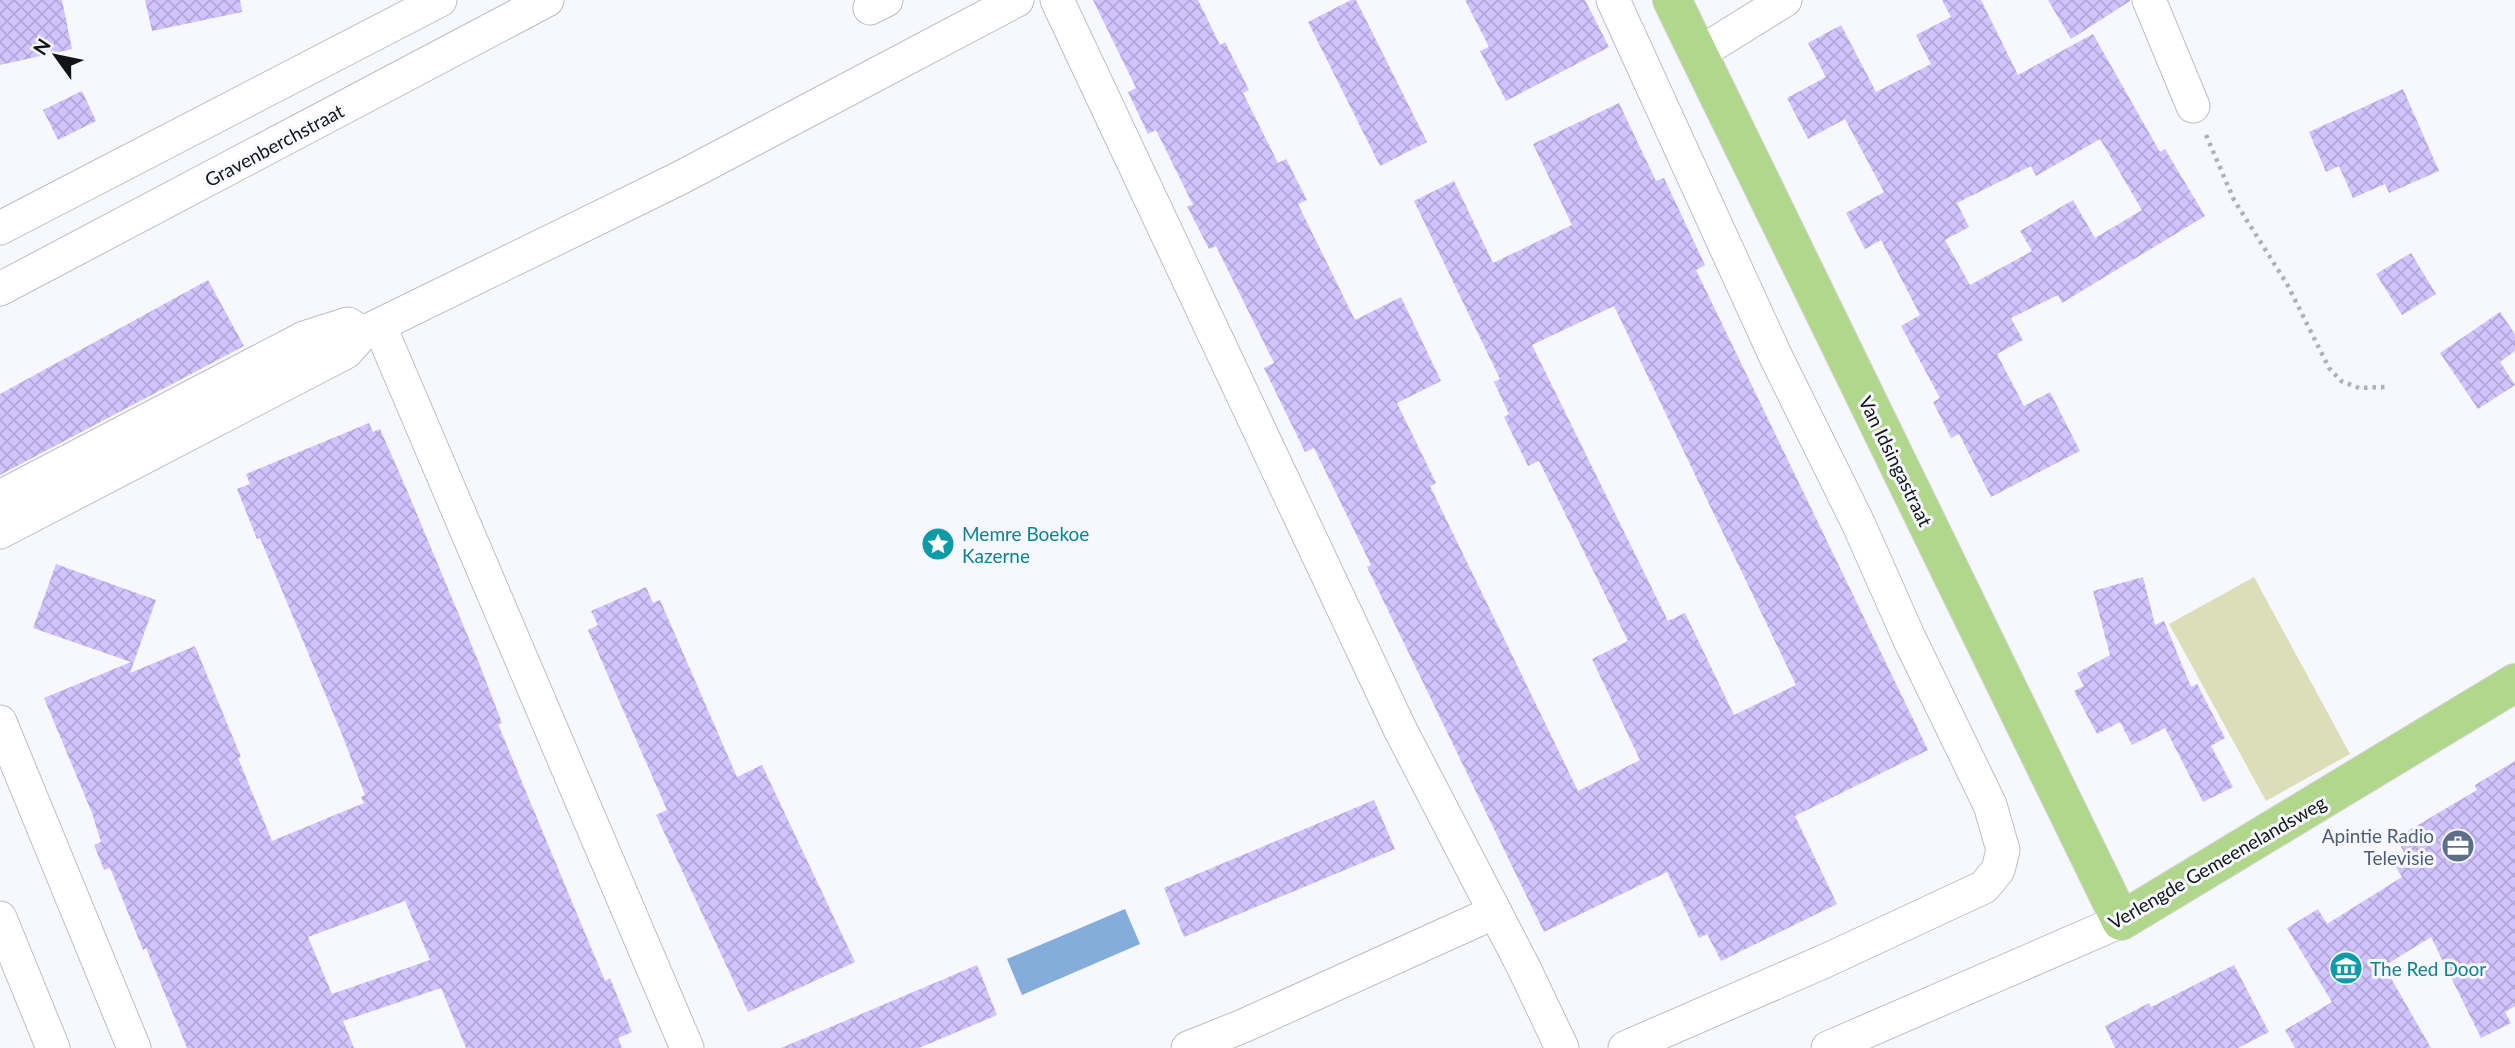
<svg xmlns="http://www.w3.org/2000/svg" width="2515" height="1048" viewBox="0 0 2515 1048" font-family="Lato,sans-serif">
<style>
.green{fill:#dcdeba}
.water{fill:#84addb}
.building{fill:url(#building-cross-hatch);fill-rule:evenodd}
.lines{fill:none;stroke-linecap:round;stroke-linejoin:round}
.minor-casing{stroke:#bdbec5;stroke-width:35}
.major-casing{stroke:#d5d5d5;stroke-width:40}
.path{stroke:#afb1b6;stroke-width:4.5;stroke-dasharray:3.5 5;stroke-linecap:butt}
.minor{stroke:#fff;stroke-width:33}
.major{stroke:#b0d78b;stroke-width:38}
.labels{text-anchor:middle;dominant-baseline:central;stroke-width:6;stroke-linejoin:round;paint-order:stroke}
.street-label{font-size:19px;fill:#131416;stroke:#f6f8fe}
.culture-label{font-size:19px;fill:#0d838f;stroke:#f6f8fe;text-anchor:start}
.service-label{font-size:19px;fill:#4e5e75;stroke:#f6f8fe;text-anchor:end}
</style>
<defs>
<pattern id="building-cross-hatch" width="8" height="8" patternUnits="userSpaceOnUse" patternTransform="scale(1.75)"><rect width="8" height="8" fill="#d1c3fd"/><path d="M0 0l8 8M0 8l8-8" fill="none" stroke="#b3a7d8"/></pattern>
</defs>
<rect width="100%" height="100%" fill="#f6f8fe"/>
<polygon class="green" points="2254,577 2350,754 2266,801 2169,624"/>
<polygon class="water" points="1125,909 1140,944 1022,995 1007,959"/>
<g class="building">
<polygon points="0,0 62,0 72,49 0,65"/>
<polygon points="145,0 240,0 242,12 152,31"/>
<path d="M1093 0H1198L1220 45 1225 42 1249 90 1243 93 1278 163 1286 159 1307 200 1298 204 1355 320 1401 297 1441 381 1397 403 1436 483 1430 486 1578 791 1640 760 1592 659 1628 641 1539 461 1528 466 1504 417 1509 414 1494 382 1500 379 1414 201 1454 181 1493 263 1572 225 1533 144 1619 103 1656 181 1664 178 1705 265 1696 270 1928 750 1795 816 1837 904 1721 961 1707 934 1699 938 1667 872 1544 932 1367 567 1371 565 1314 448 1305 452 1264 368 1274 363 1216 246 1209 249 1187 206 1193 205 1156 130 1148 134 1128 92 1136 88ZM1614 306 1796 685 1734 715 1685 613 1668 621 1532 345Z"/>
<polygon points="1351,0 1356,0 1427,142 1380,166 1308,22"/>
<polygon points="1465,0 1585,0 1609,47 1506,101 1480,51 1489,47"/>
<path d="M1942 0H1981L2018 75 2093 34 2160 152 2165 149 2205 216 2062 303 2058 295 2011 318 2023 340 1997 354 2024 406 2050 392 2080 451 1991 497 1959 434 1951 438 1933 402 1940 398 1901 326 1920 315 1881 240 1865 249 1846 213 1884 192 1845 119 1808 139 1787 98 1826 77 1808 43 1841 25 1876 92 1931 64 1916 35 1951 17ZM2100 139 2142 210 2095 238 2073 200 2020 231 2032 251 1970 285 1945 240 1969 227 1957 203 2031 166 2036 176Z"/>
<polygon points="2048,0 2130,0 2130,1 2071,39"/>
<polygon points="2403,89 2439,171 2389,193 2385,184 2353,198 2339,166 2326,172 2309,132"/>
<polygon points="82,91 96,121 58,140 43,110"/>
<polygon points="2411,253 2436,294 2402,315 2376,274"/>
<polygon points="208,280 244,346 0,475 0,394"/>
<polygon points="2500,312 2515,334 2515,351 2500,362 2515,385 2478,409 2440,353"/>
<path d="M369 423 373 432 380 429 406 488 479 663 502 723 498 724 529 799 605 981 610 978 632 1032 618 1038 622 1048H466L441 988 343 1021 354 1048H187L146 948 143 950 110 868 104 870 94 845 101 842 92 813 44 698 131 662 33 628 56 564 156 600 130 673 195 646 241 757 238 758 272 841 364 803 361 797 365 795 341 732 260 538 257 539 237 489 250 484 246 474ZM405 901 430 960 332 994 308 937Z"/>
<polygon points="2143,577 2155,625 2164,621 2191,687 2197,684 2225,738 2211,746 2233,787 2203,802 2165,728 2132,745 2120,722 2097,734 2074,691 2084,686 2077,673 2110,655 2093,591"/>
<polygon points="646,587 653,603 660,600 737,777 762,765 855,962 748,1012 656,815 667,810 588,630 598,625 591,611"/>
<polygon points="2515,761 2515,1006 2505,1012 2511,1023 2481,1038 2431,937 2384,966 2431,1048 2295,1048 2285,1030 2332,1002 2287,928 2318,909 2327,924 2402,877 2393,862 2405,854 2396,838 2477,790 2475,785"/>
<polygon points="1374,800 1395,849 1184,937 1164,888"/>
<polygon points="977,965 997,1015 919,1048 781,1048"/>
<polygon points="2234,965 2269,1032 2238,1048 2115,1048 2105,1026 2149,1003 2151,1007"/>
</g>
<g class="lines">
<defs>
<g id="minor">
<polyline points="1057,0 1400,729 1524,968 1562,1048"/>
<polyline points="1613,0 1776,357 1859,525 1909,638 1990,805 2003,850 1998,870 1984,887 1825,961 1625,1048"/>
<polyline points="2149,0 2193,106"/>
<polyline points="870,8 886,0"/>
<polyline points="1698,54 1785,0"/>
<polyline points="0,228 440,0"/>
<polyline points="0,289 547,0"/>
<polyline points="380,327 687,1048"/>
<polyline points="0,497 304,338 348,324 363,333"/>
<polyline points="0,532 346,352 363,333 678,179 1017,0"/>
<polyline points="0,722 134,1048"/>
<polyline points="0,918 53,1048"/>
<polyline points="1188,1048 1243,1026 1495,912"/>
<polyline points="1828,1048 2121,921"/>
</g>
<polyline id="major" points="1672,0 2121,921 2515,683"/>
</defs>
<use href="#minor" class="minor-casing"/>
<use href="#major" class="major-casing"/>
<polyline class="path" points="2206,135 2234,200 2287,284 2329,368 2341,381 2359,388 2386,387"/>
<use href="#minor" class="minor"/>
<use href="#major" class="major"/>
</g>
<defs>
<symbol id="sight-disc" viewBox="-11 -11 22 22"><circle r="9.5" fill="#0f9aa8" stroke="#f6f8fe"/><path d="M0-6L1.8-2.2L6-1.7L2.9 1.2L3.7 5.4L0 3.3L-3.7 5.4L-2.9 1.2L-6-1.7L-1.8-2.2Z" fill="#fff"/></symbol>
<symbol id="office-disc" viewBox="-11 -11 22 22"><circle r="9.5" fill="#5c6f8a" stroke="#f6f8fe"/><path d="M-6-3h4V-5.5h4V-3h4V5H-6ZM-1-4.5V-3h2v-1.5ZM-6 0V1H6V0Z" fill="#fff"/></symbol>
<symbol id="museum-disc" viewBox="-11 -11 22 22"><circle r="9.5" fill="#0f9aa8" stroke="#f6f8fe"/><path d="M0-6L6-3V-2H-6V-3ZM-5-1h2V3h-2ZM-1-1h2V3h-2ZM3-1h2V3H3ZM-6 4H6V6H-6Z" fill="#fff"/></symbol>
</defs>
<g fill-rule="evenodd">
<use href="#sight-disc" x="919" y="525" width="38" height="38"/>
<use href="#office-disc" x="2439" y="827" width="38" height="38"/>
<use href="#museum-disc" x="2327" y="949" width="38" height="38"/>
</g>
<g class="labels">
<g class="street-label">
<text transform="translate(274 145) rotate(-28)">Gravenberchstraat</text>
<text transform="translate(1896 461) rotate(64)">Van Idsingastraat</text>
<text transform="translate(2217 862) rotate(-30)">Verlengde Gemeenelandsweg</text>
</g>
<g class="culture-label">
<text x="962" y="533">Memre Boekoe<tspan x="962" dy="22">Kazerne</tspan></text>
<text x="2370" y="968">The Red Door</text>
</g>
<g class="service-label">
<text x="2434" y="835">Apintie Radio<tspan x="2434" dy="22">Televisie</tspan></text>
</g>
</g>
<g transform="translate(56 56) rotate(303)" stroke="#f6f8fe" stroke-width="5" paint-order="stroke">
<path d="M0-5L12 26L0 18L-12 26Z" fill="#131416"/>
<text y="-10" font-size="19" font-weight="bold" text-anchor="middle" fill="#131416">N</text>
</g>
</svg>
